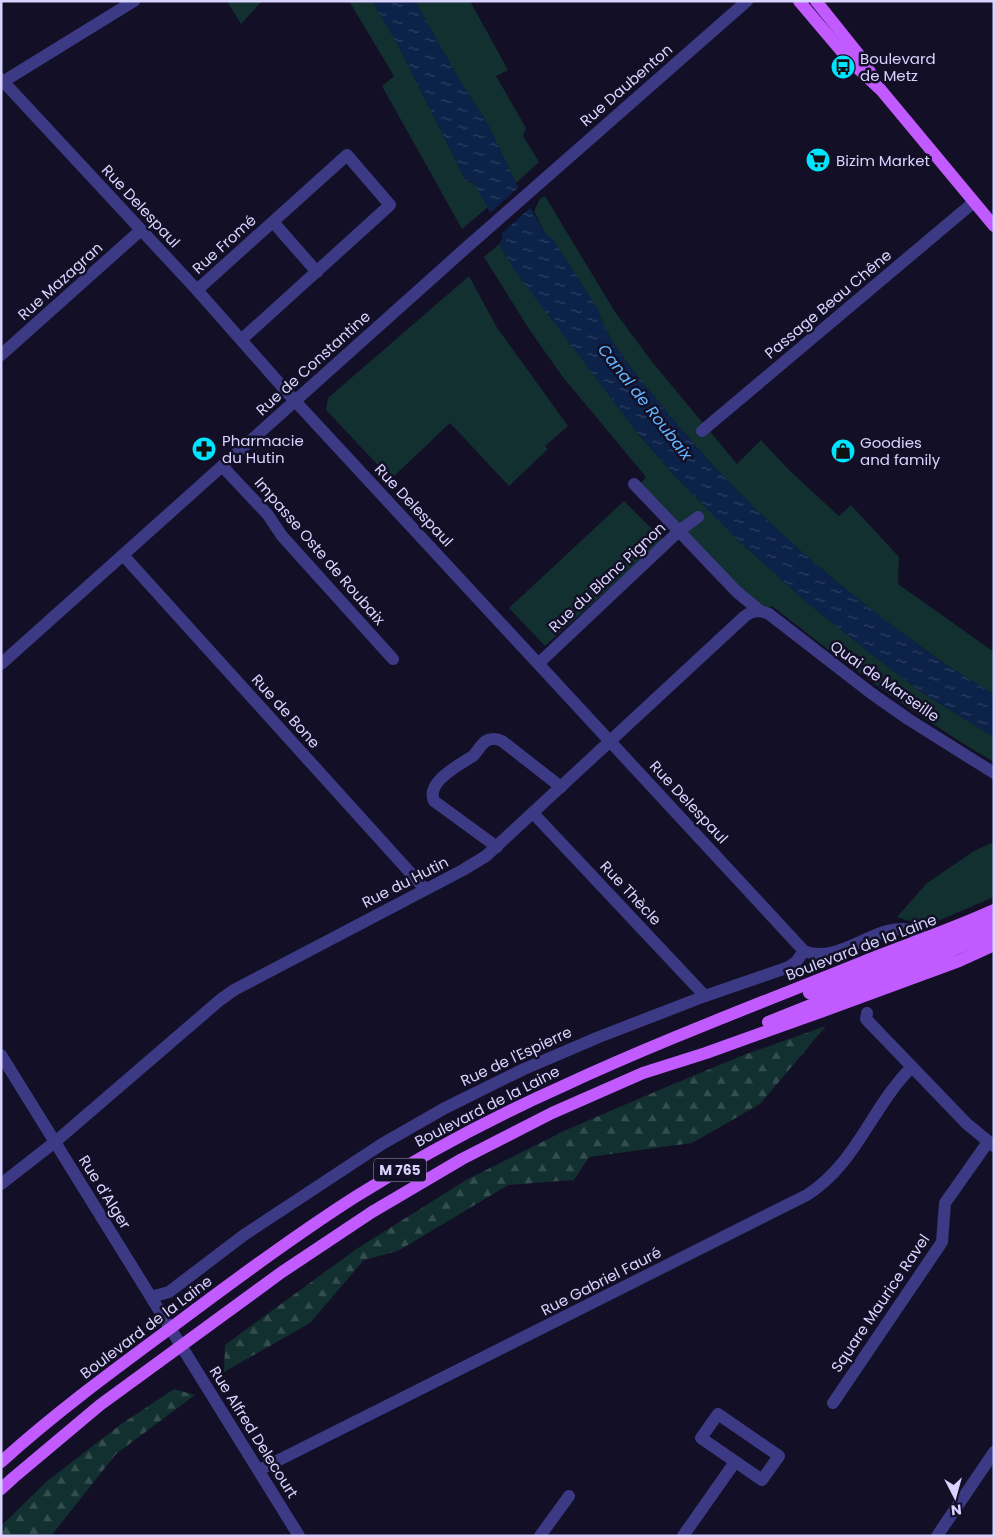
<svg xmlns="http://www.w3.org/2000/svg" width="995" height="1537" viewBox="0 0 995 1537" font-family="Poppins,sans-serif">
<style>
.green{fill:#12302f}
.forest{fill:url(#forest-firs)}
.water{fill:url(#water-ripples)}
.pier{fill:#130f26}
.lines{fill:none;stroke-linecap:round;stroke-linejoin:round}
.minor{stroke:#3d3a85;stroke-width:12}
.major{stroke:#c25bff;stroke-width:12}
.labels{text-anchor:middle;dominant-baseline:central;stroke-width:5;stroke-linejoin:round;paint-order:stroke}
.shield{fill:#130f26;stroke:#9e99be;stroke-width:1}
.shield-label{font-size:14px;font-weight:bold;fill:#d9d4ff}
.poi-label{font-size:15px;fill:#d9d4ff;stroke:#130f26;text-anchor:start}
.street-label{font-size:15px;fill:#d9d4ff;stroke:#130f26}
.water-label{font-size:16px;font-style:italic;fill:#62b6ff;stroke:#130f26}
</style>
<defs>
<pattern id="forest-firs" width="22" height="20" patternUnits="userSpaceOnUse" patternTransform="scale(1.25)"><rect width="22" height="20" fill="#12302f"/><path d="M5 1l3.5 6h-7zM16 11l3.5 6h-7z" fill="#344d4e"/></pattern>
<pattern id="water-ripples" width="26" height="14" patternUnits="userSpaceOnUse" patternTransform="scale(1.25)"><rect width="26" height="14" fill="#0c2248"/><path d="M2 4q2-2 4 0t4 0M15 11q2-2 4 0t4 0" fill="none" stroke="#2f4163"/></pattern>
</defs>
<rect width="100%" height="100%" fill="#130f26"/>
<g class="green">
<polygon points="227,1 262,1 241,24"/>
<polygon points="349,1 372,1 396,41 466,181 474,183 488,207 462,229 382,86 394,76"/>
<polygon points="415,1 470,1 508,70 496,76 526,128 523,136 539,162 516,183 486,121 458,78"/>
<path d="M545 196 615 312 653 363 737 464 761 440 790 471 839 516 851 505 899 557 898 584 994 652V694C972 681 950 668 930 653 829 582 735 498 658 401 638 377 606 339 598 310L552 238 546 235 534 211 540 199Z"/>
<path d="M499 244 516 271 639 435 676 477 740 542 804 600 870 653 921 692 994 737V762C915 716 843 662 772 606L768 609 756 604 638 486 646 477 562 376 529 329 484 257Z"/>
<polygon points="469,276 496,326 568,426 545,446 548,449 509,486 450,423 391,479 326,410 328,398"/>
<polygon points="624,501 663,540 545,646 509,608"/>
<polygon points="994,842 994,897 926,926 897,917 927,883 974,851"/>
</g>
<g class="forest">
<polygon points="826,1026 760,1104 692,1143 589,1157 574,1180 508,1185 398,1251 364,1260 310,1323 224,1372 225,1345 355,1250 466,1180 566,1130 671,1085 746,1054"/>
<polygon points="174,1389 195,1395 116,1454 51,1536 1,1536 1,1526 46,1482 120,1425"/>
</g>
<path class="water" d="M372 1H415L458 78 486 121 516 183 546 235 552 238 598 310C606 339 638 377 658 401 735 498 829 582 930 653 950 668 972 681 994 694V737L921 692 870 653 804 600 740 542 676 477 639 435 515 271 499 244 502 240V234L474 183 469 181H466L396 41Z"/>
<polygon class="pier" points="520,186 533,205 500,235 488,215"/>
<g class="lines">
<g class="minor">
<path d="M1 79 197 290 295 401 804 951C841 966 879 919 913 931 917 932 922 936 926 939"/>
<polyline points="1,83 134,1"/>
<polyline points="273,222 317,272"/>
<polyline points="197,290 347,155 390,205 241,340"/>
<polyline points="1,355 141,230"/>
<polyline points="702,431 974,202"/>
<polyline points="222,466 268,515 282,536 393,659"/>
<polyline points="634,484 737,592 760,611"/>
<polyline points="123,555 425,889"/>
<polyline points="539,663 679,531 698,517"/>
<polyline points="1,664 467,247 747,1"/>
<polyline points="533,813 705,996"/>
<path d="M497 847 434 801C425 782 461 764 473 756 478 751 481 744 486 741 491 738 497 739 502 741L561 787"/>
<polyline points="867,1013 866,1019 967,1124 994,1146"/>
<polyline points="1,1055 299,1536"/>
<path d="M1 1184 55 1142 220 1000 234 990 463 870 486 856 745 616C753 610 760 610 769 614L871 693 908 719 994 773"/>
<polyline points="151,1297 169,1292 244,1235 382,1144 445,1108 524,1069 599,1037 705,996 789,967 796,962 804,951"/>
<polyline points="833,1403 942,1242 945,1203 988,1142"/>
<polygon points="718,1414 779,1456 762,1480 701,1438"/>
<path d="M259 1470 807 1195C857 1163 872 1106 912 1067"/>
<polyline points="540,1536 569,1496"/>
<polyline points="683,1536 735,1462"/>
<polyline points="937,1536 994,1452"/>
</g>
<g class="major">
<polyline points="799,1 849,60 881,90 994,226"/>
<polyline points="816,1 860,56 873,77"/>
<polyline points="809,993 937,946 994,921"/>
<polyline points="768,1022 868,982 933,959 994,933"/>
<path d="M1 1462C54 1414 111 1372 168 1330 229 1284 291 1238 355 1197 422 1155 491 1118 563 1086 660 1041 761 1003 860 963 905 945 950 930 994 910"/>
<polyline points="1,1489 13,1478 100,1405 282,1272 372,1212 462,1159 552,1113 643,1073 706,1053 823,1011 959,961 994,945"/>
</g>
</g>
<defs>
<symbol id="bus-disc" viewBox="-11 -11 22 22"><circle r="9.5" fill="#00e5ff" stroke="#130f26"/><path d="M-5-6H5V4H4V6H2V4H-2V6H-4V4H-5ZM-3.5-4V0h7V-4ZM-3.5 1.2v1.5H-2V1.2ZM2 1.2v1.5H3.5V1.2Z" fill="#111"/></symbol>
<symbol id="supermarket-disc" viewBox="-11 -11 22 22"><circle r="9.5" fill="#00e5ff" stroke="#130f26"/><path d="M-6-5.5h2.5l.6 2H6L4.5 2H-2.5L-4.4-4H-6ZM-1.5 3.2a1.3 1.3 0 1 0 .1 0ZM3 3.2a1.3 1.3 0 1 0 .1 0Z" fill="#111"/></symbol>
<symbol id="pharmacy-disc" viewBox="-11 -11 22 22"><circle r="9.5" fill="#00e5ff" stroke="#130f26"/><path d="M-2-6h4v4h4v4h-4v4h-4v-4h-4v-4h4Z" fill="#111"/></symbol>
<symbol id="shop-disc" viewBox="-11 -11 22 22"><circle r="9.5" fill="#00e5ff" stroke="#130f26"/><path d="M-5-2.5h2.3a2.7 3.5 0 0 1 5.4 0H5L5.5 6h-11ZM-1.5-2.5h3a1.5 2.3 0 0 0-3 0Z" fill="#111"/></symbol>
</defs>
<g fill-rule="evenodd">
<use href="#bus-disc" x="829" y="53" width="28" height="28"/>
<use href="#supermarket-disc" x="804" y="146" width="28" height="28"/>
<use href="#pharmacy-disc" x="190" y="435" width="28" height="28"/>
<use href="#shop-disc" x="829" y="437" width="28" height="28"/>
</g>
<g class="labels">
<rect class="shield" x="374" y="1158.5" width="52" height="23" rx="4"/>
<g class="shield-label">
<text x="400" y="1170">M 765</text>
</g>
<g class="poi-label">
<text x="860" y="58">Boulevard<tspan x="860" dy="17">de Metz</tspan></text>
<text x="836" y="160">Bizim Market</text>
<text x="222" y="440">Pharmacie<tspan x="222" dy="17">du Hutin</tspan></text>
<text x="860" y="442">Goodies<tspan x="860" dy="17">and family</tspan></text>
</g>
<g class="street-label">
<text transform="translate(626 85) rotate(-41)">Rue Daubenton</text>
<text transform="translate(141 206) rotate(47)">Rue Delespaul</text>
<text transform="translate(224 244) rotate(-42)">Rue Fromé</text>
<text transform="translate(60 281) rotate(-42)">Rue Mazagran</text>
<text transform="translate(828 304) rotate(-40)">Passage Beau Chêne</text>
<text transform="translate(313 363) rotate(-42)">Rue de Constantine</text>
<text transform="translate(414 505) rotate(47)">Rue Delespaul</text>
<text transform="translate(320 551) rotate(49)">Impasse Oste de Roubaix</text>
<text transform="translate(607 577) rotate(-43)">Rue du Blanc Pignon</text>
<text transform="translate(885 681) rotate(35)">Quai de Marseille</text>
<text transform="translate(286 711) rotate(48)">Rue de Bone</text>
<text transform="translate(689 802) rotate(47)">Rue Delespaul</text>
<text transform="translate(405 882) rotate(-27)">Rue du Hutin</text>
<text transform="translate(631 893) rotate(47)">Rue Thècle</text>
<text transform="translate(861 947) rotate(-21)">Boulevard de la Laine</text>
<text transform="translate(516 1056) rotate(-25)">Rue de l'Espierre</text>
<text transform="translate(487 1106) rotate(-27)">Boulevard de la Laine</text>
<text transform="translate(105 1192) rotate(58)">Rue d'Alger</text>
<text transform="translate(601 1281) rotate(-27)">Rue Gabriel Fauré</text>
<text transform="translate(880 1303) rotate(-56)">Square Maurice Ravel</text>
<text transform="translate(146 1327) rotate(-37)">Boulevard de la Laine</text>
<text transform="translate(254 1432) rotate(58)">Rue Alfred Delecourt</text>
</g>
<g class="water-label">
<text transform="translate(645 402) rotate(52)">Canal de Roubaix</text>
</g>
</g>
<rect width="995" height="1537" fill="none" stroke="#d9d4ff" stroke-width="5"/>
<g transform="translate(955 1497) rotate(174)" stroke="#130f26" stroke-width="4" paint-order="stroke">
<path d="M0-4L9 19L0 12L-9 19Z" fill="#d9d4ff"/>
<text y="-8" font-size="14" font-weight="bold" text-anchor="middle" fill="#d9d4ff">N</text>
</g>
</svg>
